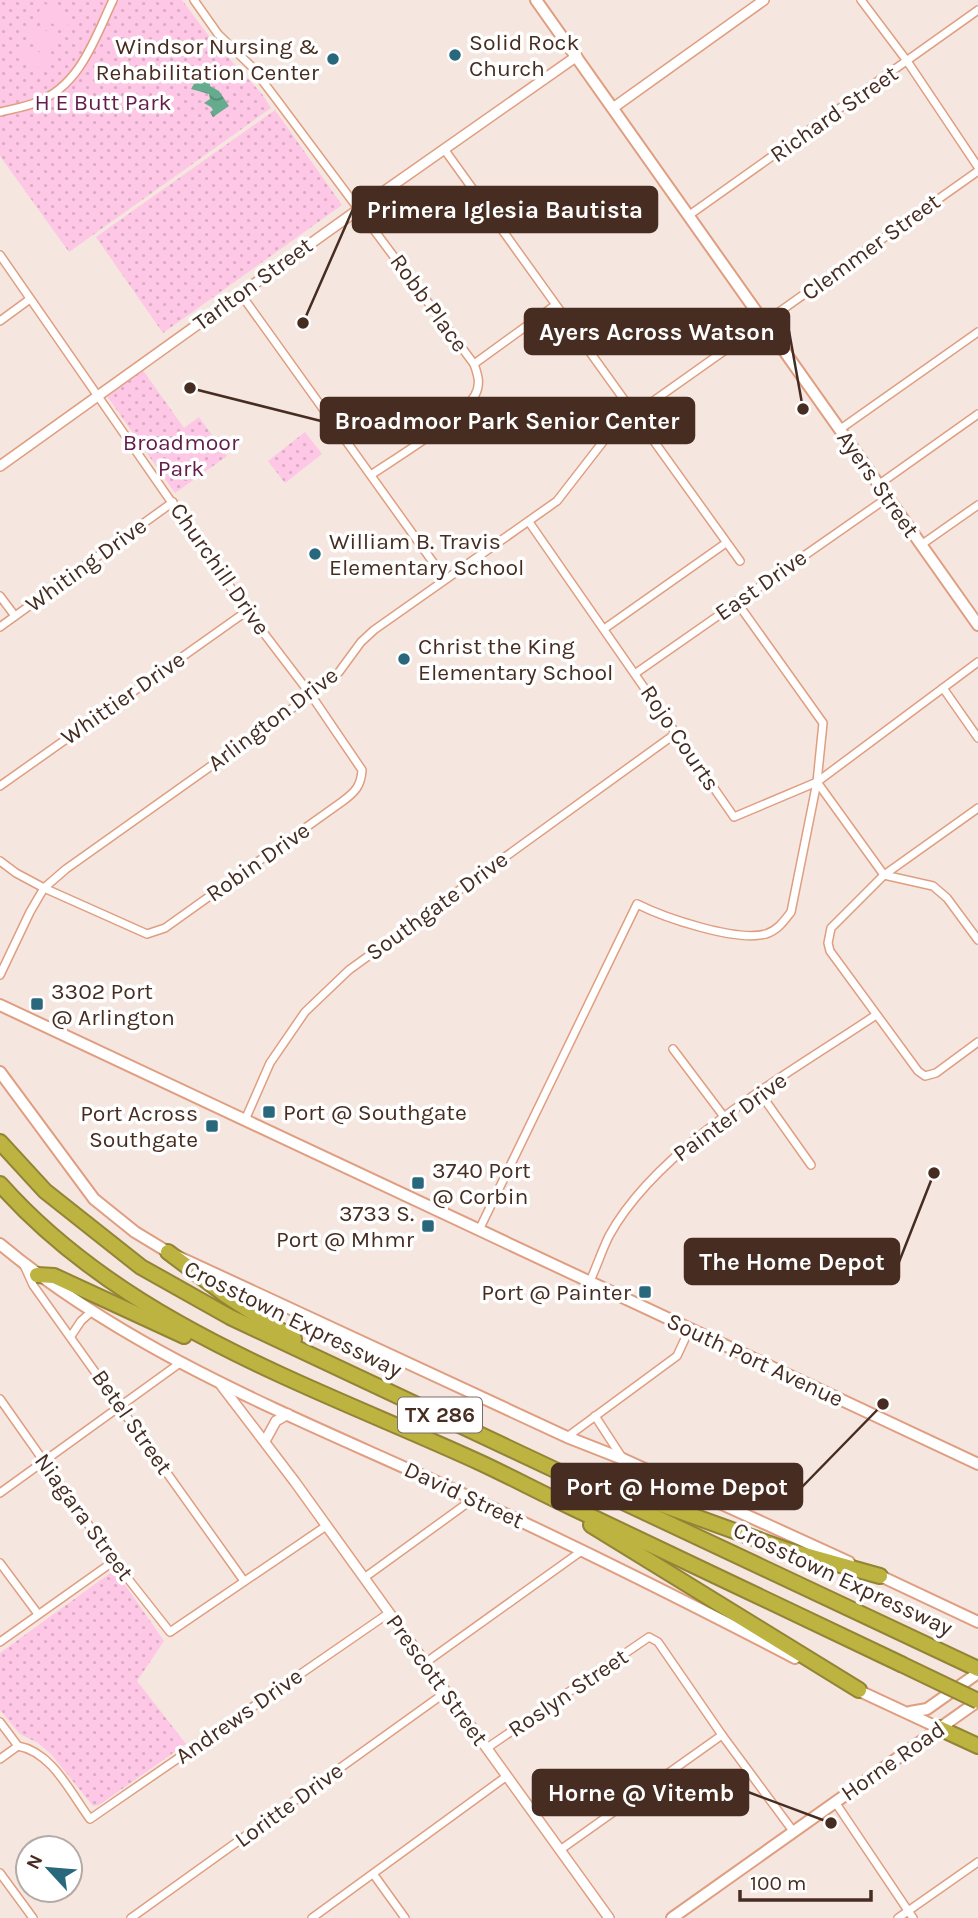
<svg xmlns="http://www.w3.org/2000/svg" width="978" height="1918" viewBox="0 0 978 1918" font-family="Karla,sans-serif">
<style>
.grass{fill:url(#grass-dots)}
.garden{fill:#fdc7e5}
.water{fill:url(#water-waves)}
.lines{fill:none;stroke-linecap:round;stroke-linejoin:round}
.minor-casing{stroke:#e09e80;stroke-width:10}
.tertiary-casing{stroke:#e09e80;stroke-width:12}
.secondary-casing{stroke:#e09e80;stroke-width:14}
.motorway-casing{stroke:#938435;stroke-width:18}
.minor{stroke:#fff;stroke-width:7}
.tertiary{stroke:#fff;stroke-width:9}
.secondary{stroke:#fff;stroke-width:10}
.motorway{stroke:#bcb340;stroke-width:14}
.motorway-bridge-casing{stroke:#938435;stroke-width:18;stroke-linecap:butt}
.motorway-bridge{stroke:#bcb340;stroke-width:14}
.poi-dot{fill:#29677d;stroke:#fff;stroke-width:2.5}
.labels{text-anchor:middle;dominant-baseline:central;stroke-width:7;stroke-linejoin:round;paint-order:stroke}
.shield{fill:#fff;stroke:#7e6c64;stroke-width:2}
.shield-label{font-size:21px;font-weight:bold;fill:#472d21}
.poi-label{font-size:23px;fill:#472d21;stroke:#fff;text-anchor:start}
.park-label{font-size:23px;fill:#631d4a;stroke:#fff}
.street-label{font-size:23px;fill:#472d21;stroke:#fff}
.leader{fill:none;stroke:#472d21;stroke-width:2.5}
.callout-dot{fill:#472d21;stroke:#fff;stroke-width:2.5}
.callout{fill:#472d21;stroke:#472d21;stroke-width:2.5}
.callout-label{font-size:24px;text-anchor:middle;font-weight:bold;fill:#fff}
</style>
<defs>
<pattern id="grass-dots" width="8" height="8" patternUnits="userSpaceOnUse" patternTransform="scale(1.75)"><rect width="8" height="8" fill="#fdc7e5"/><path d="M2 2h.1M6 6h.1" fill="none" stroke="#daabc4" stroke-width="1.8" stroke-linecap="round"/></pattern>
<pattern id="water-waves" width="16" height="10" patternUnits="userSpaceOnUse" patternTransform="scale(1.75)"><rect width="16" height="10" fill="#65ab8d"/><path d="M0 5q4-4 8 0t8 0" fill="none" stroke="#558c73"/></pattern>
</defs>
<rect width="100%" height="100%" fill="#f5e6e0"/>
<g class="grass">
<polygon points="0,0 182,0 211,39 262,94 271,108 69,252 0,156"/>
<polygon points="275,110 342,205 163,333 96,237"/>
<polygon points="142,369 184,428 199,417 227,456 175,493 107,396"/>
<polygon points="305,432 322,454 285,483 268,461"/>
<polygon points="116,1572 164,1641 137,1681 186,1744 99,1805 93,1806 51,1754 38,1743 20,1734 0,1710 0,1653 109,1574"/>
</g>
<g class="garden">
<polygon points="43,3 72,17 65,30 37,16"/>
<polygon points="32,24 61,38 54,52 26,38"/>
<polygon points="23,44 51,58 45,71 16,57"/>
</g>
<polygon class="water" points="210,75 210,86 219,91 229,106 213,117 210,112 213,110 211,107 204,103 210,99 209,94 191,89 197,79"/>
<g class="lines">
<defs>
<g id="minor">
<polyline points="194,0 218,34 252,67 277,100 474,364"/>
<polyline points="861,0 907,61 978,167"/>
<path d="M0 112C12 109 26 107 37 102 80 86 95 38 113 0"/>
<polyline points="444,149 740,561"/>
<polyline points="688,216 978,10"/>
<path d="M0 255 247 611 311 695 362 770C361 786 355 792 343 801L165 928 147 934 44 888 16 873 0 861"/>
<polyline points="240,293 445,579"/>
<polyline points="0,321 30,299"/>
<polyline points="839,430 978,332"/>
<path d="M371 475C396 458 462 418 475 395 481 384 478 375 474 364L554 306"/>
<polyline points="878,485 978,414"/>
<polyline points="529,522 734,817 817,782 978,662"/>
<polyline points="921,545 978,505"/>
<polyline points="0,596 15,616"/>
<polyline points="0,627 173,502"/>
<polyline points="604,629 726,543"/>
<polyline points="636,673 887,498"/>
<polyline points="943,688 978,738"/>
<polyline points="817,782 884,875 933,886 947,898 978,940"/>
<polyline points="0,786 247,611"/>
<polyline points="978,808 884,875 831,928 828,943 830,951 918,1071 925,1076 936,1073 978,1042"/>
<polyline points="0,975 30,912 44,888 66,869 311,695 339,672 361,642 374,630 557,501 609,434 635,414 978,171"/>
<polyline points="673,1049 725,1118"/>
<polyline points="760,1093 811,1165"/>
<polyline points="245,1120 270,1063 305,1012 349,970 675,734"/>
<path d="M479 1230 637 904C665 918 736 942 766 934 778 930 784 921 791 912L817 782 823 723 736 601"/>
<polyline points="23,1263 33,1285 244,1581"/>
<path d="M590 1281C597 1266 602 1250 609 1236 658 1146 791 1072 876 1015"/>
<polyline points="71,1336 81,1321 91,1312"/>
<polyline points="0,1399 114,1561 170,1632 326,1526"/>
<polyline points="595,1416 623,1459"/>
<polyline points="567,1437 677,1356 689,1330"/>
<polyline points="0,1493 180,1363"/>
<polyline points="0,1563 38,1614"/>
<polyline points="364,1578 473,1499"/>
<polyline points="0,1642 114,1561"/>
<polyline points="425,1663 583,1550"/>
<path d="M0 1722 18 1746C52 1752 70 1792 90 1819L389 1613"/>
<polyline points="487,1748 649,1637 658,1642 722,1735 793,1831"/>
<polyline points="0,1759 18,1746"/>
<polyline points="835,1802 913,1918"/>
<polyline points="560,1850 722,1735"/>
<polyline points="0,1873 33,1918"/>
<polyline points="374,1875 405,1918"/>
<polyline points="131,1918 446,1692"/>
<polyline points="312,1918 507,1776"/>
<polyline points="898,1918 978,1862"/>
</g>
<g id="tertiary">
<polyline points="613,108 764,0"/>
<polyline points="0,466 359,209 577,56"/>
<polyline points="221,1385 295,1482 609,1918"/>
<polyline points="265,1441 276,1421 288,1414"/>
</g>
<g id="secondary">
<polyline points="536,0 978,625"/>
<polyline points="0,1005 978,1464"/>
<polyline points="0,1072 94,1199 135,1232 168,1252 567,1437 623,1459 849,1562"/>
<path d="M0 1244C127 1350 280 1411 430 1479 553 1535 674 1595 795 1658"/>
<polyline points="874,1573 978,1622"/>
<polyline points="853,1688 939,1728"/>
<polyline points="910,1712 927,1709 978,1673"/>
<polyline points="672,1918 978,1701"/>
</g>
<g id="motorway">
<polyline points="0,1142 45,1191 141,1267 230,1317 978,1669"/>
<path d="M0 1184C126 1326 313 1386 481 1463 511 1477 541 1493 571 1507 681 1559 791 1612 901 1664"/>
<polyline points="168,1252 224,1294 294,1339"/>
<polyline points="37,1275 54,1276 184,1336"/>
<polyline points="613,1487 787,1550 880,1576"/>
<polyline points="591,1525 859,1690"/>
<polyline points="939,1728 978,1746"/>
</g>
</defs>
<use href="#minor" class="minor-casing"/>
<use href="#tertiary" class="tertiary-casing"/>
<use href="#secondary" class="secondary-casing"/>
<use href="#motorway" class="motorway-casing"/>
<use href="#minor" class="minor"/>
<use href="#tertiary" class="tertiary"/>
<use href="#secondary" class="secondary"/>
<use href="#motorway" class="motorway"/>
<defs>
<polyline id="motorway-bridge" points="901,1664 978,1701"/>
</defs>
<use href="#motorway-bridge" class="motorway-bridge-casing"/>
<use href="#motorway-bridge" class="motorway-bridge"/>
</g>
<g class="poi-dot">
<circle cx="455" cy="55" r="7"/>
<circle cx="333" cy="59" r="7"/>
<circle cx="315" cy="554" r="7"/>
<circle cx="404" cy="659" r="7"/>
<rect x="30" y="997" width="14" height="14" rx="3.5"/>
<rect x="262" y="1105" width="14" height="14" rx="3.5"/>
<rect x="205" y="1119" width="14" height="14" rx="3.5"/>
<rect x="411" y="1176" width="14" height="14" rx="3.5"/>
<rect x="421" y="1219" width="14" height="14" rx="3.5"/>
<rect x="638" y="1285" width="14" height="14" rx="3.5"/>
</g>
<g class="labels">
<rect class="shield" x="398" y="1397.5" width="84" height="35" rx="5"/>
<g class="shield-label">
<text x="440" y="1415">TX 286</text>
</g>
<g class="poi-label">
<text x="469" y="42">Solid Rock<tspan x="469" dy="26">Church</tspan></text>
<text x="319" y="46" text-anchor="end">Windsor Nursing &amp;<tspan x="319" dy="26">Rehabilitation Center</tspan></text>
<text x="329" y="541">William B. Travis<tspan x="329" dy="26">Elementary School</tspan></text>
<text x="418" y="646">Christ the King<tspan x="418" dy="26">Elementary School</tspan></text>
<text x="51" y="991">3302 Port<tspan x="51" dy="26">@ Arlington</tspan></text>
<text x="283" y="1112">Port @ Southgate</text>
<text x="198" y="1113" text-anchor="end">Port Across<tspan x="198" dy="26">Southgate</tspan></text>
<text x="432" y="1170">3740 Port<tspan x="432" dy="26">@ Corbin</tspan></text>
<text x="414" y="1213" text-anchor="end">3733 S.<tspan x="414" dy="26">Port @ Mhmr</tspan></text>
<text x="631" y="1292" text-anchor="end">Port @ Painter</text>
</g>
<g class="park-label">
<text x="103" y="102">H E Butt Park</text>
<text x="181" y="442">Broadmoor<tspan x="181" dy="26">Park</tspan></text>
</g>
<g class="street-label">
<text transform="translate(834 114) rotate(-35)">Richard Street</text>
<text transform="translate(871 247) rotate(-36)">Clemmer Street</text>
<text transform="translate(253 284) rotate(-36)">Tarlton Street</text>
<text transform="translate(429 303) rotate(54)">Robb Place</text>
<text transform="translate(878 484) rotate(55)">Ayers Street</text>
<text transform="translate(86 565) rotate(-36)">Whiting Drive</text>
<text transform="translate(220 569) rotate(55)">Churchill Drive</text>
<text transform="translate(761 585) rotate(-35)">East Drive</text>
<text transform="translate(123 698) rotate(-35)">Whittier Drive</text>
<text transform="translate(273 719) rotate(-37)">Arlington Drive</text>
<text transform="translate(680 738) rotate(56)">Rojo Courts</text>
<text transform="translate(258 862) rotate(-35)">Robin Drive</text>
<text transform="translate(437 906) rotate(-36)">Southgate Drive</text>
<text transform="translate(730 1117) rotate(-36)">Painter Drive</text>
<text transform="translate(293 1319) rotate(26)">Crosstown Expressway</text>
<text transform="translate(755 1360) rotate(25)">South Port Avenue</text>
<text transform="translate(132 1422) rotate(55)">Betel Street</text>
<text transform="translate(464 1495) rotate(25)">David Street</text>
<text transform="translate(84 1517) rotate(54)">Niagara Street</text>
<text transform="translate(843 1579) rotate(25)">Crosstown Expressway</text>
<text transform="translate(437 1680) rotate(54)">Prescott Street</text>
<text transform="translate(568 1693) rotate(-34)">Roslyn Street</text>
<text transform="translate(239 1716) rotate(-35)">Andrews Drive</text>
<text transform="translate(893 1761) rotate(-35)">Horne Road</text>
<text transform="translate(289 1805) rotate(-36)">Loritte Drive</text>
</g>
</g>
<path class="leader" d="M303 323L353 209M803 409L789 331M190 388L321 421M934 1173L899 1262M883 1404L802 1487M831 1823L748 1792"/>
<g class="callout-dot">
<circle cx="303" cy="323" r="7"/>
<circle cx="803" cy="409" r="7"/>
<circle cx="190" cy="388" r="7"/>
<circle cx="934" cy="1173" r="7"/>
<circle cx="883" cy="1404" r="7"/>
<circle cx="831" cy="1823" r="7"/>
</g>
<g class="callout">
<rect x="353" y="187" width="304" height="45" rx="7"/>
<rect x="525" y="309" width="264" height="45" rx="7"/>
<rect x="321" y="398" width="373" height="45" rx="7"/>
<rect x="685" y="1239" width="214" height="45" rx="7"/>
<rect x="552" y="1464" width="250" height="45" rx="7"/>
<rect x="533" y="1770" width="215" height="45" rx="7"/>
</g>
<g class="callout-label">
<text x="505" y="218">Primera Iglesia Bautista</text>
<text x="657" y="340">Ayers Across Watson</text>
<text x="507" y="429">Broadmoor Park Senior Center</text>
<text x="792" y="1270">The Home Depot</text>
<text x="677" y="1495">Port @ Home Depot</text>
<text x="641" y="1801">Horne @ Vitemb</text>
</g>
<g transform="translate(49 1869) rotate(296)"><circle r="33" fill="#ffffff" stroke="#b5aba6" stroke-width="2"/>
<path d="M0-5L12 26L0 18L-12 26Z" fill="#29677d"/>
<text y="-10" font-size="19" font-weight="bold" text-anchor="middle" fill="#472d21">N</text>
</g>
<path d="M740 1890v10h131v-10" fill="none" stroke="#472d21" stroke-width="3.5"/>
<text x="750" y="1890" font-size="21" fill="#472d21" stroke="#ffffff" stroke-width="5" paint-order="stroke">100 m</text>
</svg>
